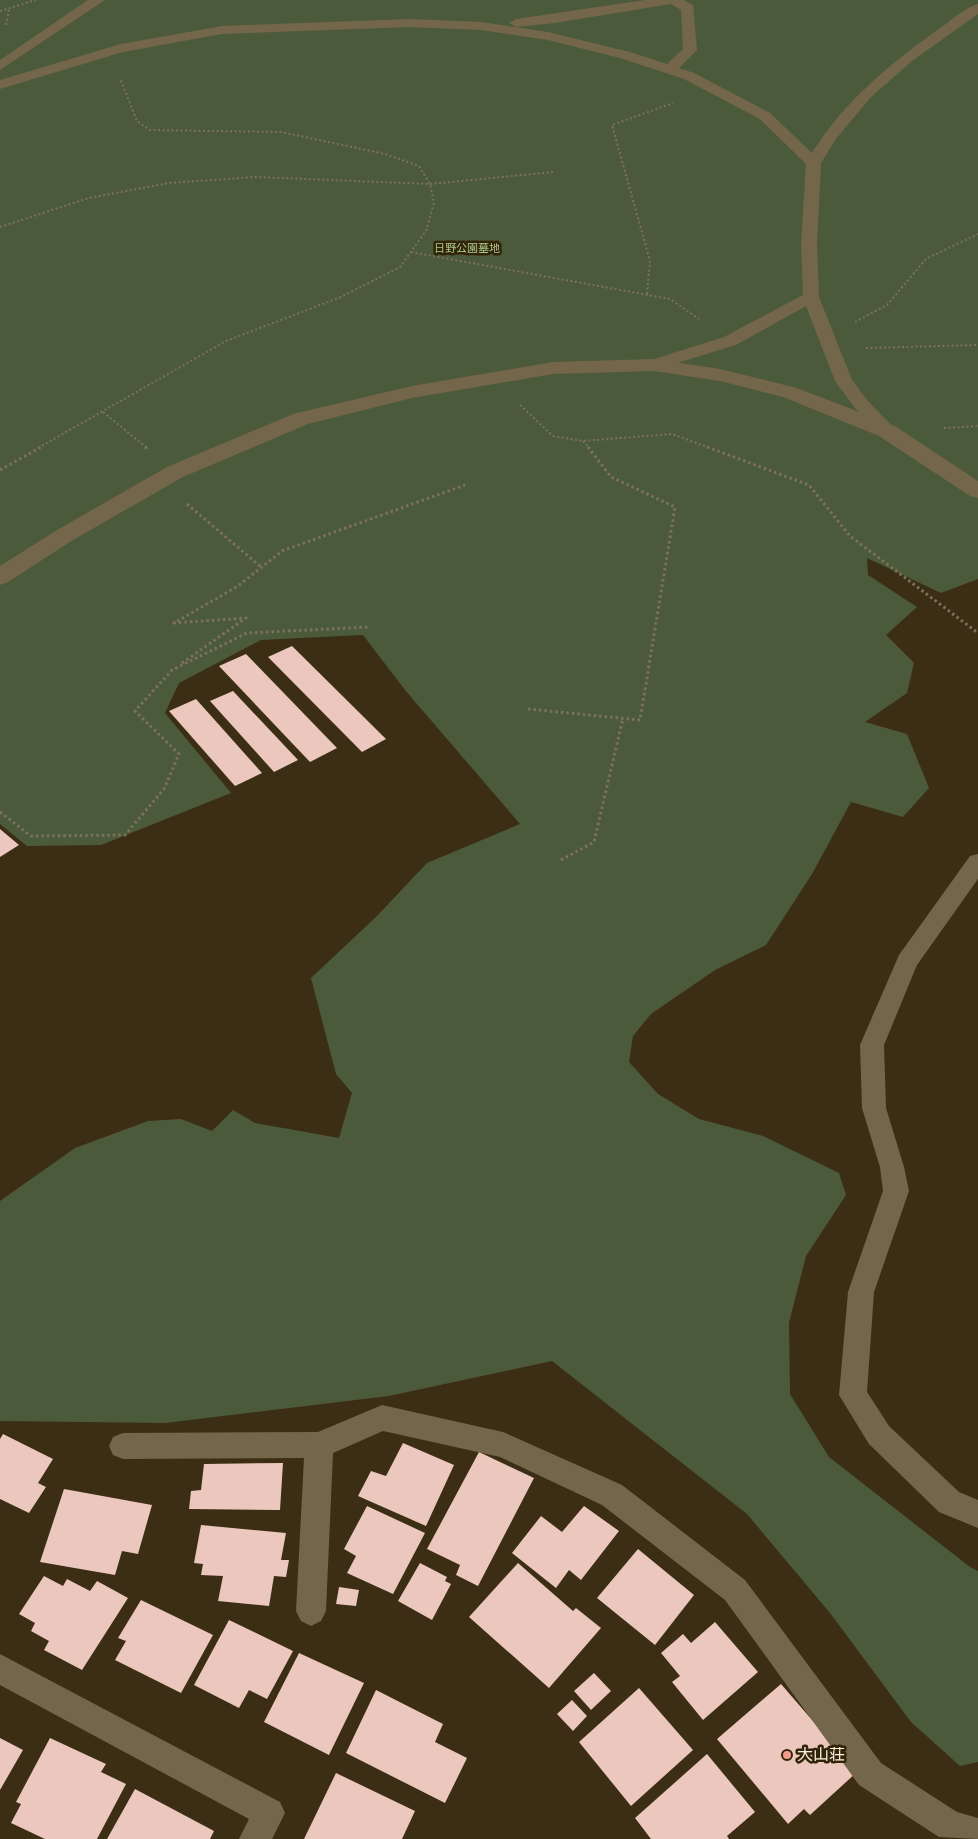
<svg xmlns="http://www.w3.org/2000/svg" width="978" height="1839" viewBox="0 0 978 1839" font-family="'Varela Round','Noto Sans JP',sans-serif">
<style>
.green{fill:#4c5a3c}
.building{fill:#ecc7be}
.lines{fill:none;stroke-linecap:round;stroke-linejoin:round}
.path-far1{stroke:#7c715a;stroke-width:2;stroke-dasharray:2 2.5;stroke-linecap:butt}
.path{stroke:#7c715a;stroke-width:3;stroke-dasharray:2.5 3;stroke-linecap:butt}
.service{fill:#74664b;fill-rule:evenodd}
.minor{fill:#74664b;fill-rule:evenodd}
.poi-dot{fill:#f59d8d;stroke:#312409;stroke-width:2}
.labels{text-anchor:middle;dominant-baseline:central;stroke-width:5;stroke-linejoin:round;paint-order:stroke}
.far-park-label{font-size:11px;fill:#adc98c;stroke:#312409}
.near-poi-label{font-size:16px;fill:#f7efdf;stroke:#312409;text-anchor:start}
</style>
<rect width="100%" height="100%" fill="#3b2e14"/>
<polygon class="green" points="0,0 978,0 978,579 941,593 867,558 868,575 917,607 886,635 914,663 907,693 865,722 907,734 929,788 903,817 851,802 812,874 766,945 715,970 651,1014 633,1036 629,1062 658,1094 699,1119 763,1136 839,1173 846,1195 806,1256 789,1323 790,1394 829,1457 970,1567 978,1571 978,1762 960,1766 911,1722 830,1613 747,1514 552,1361 389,1396 165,1423 0,1421 0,1201 75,1148 148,1121 181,1119 212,1131 233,1110 255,1123 339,1138 352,1093 336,1074 311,978 376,917 427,863 520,824 405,690 363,635 261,640 179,683 165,713 231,793 101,845 27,846 0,824"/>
<g class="building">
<polygon points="292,646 386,739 362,752 268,657"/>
<polygon points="246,654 337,748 310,762 219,666"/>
<polygon points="233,691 298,760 274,772 210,701"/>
<polygon points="196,699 262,773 235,786 169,711"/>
<polygon points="0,829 19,845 0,857"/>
<polygon points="3,1434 53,1459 38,1483 46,1487 29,1513 0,1499 0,1439"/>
<polygon points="403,1443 454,1465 426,1526 358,1496 371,1471 386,1476"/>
<polygon points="479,1452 534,1478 478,1586 456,1575 460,1565 427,1549"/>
<polygon points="283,1463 280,1510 189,1509 191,1491 201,1490 204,1464"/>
<polygon points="64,1489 152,1505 138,1554 122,1551 115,1575 40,1562"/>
<polygon points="367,1506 425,1533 393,1594 347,1573 356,1556 344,1549"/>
<polygon points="584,1506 619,1531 581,1580 569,1570 556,1588 512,1553 541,1516 562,1532"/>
<polygon points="201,1525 286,1533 281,1560 289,1560 286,1577 274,1576 269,1606 218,1601 223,1576 201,1575 203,1564 194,1563"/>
<polygon points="638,1549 694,1595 655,1645 597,1598"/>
<polygon points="420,1563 447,1577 445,1581 451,1584 432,1620 398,1601"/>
<polygon points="518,1563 573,1611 576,1608 601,1628 549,1688 469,1617"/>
<polygon points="44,1576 63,1586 67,1579 90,1591 97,1581 128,1598 82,1670 44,1650 49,1641 31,1631 35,1623 19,1614"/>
<polygon points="339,1587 359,1590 356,1606 336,1604"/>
<polygon points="141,1600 213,1635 181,1693 115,1660 126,1641 118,1638"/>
<polygon points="229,1620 293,1651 267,1699 249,1690 239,1708 194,1685"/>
<polygon points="715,1622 758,1672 703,1720 672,1682 680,1676 661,1653 683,1634 691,1643"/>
<polygon points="299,1653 364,1683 329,1755 264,1722"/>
<polygon points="594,1673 611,1691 591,1710 574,1691"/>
<polygon points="781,1684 857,1772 810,1815 804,1809 788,1824 717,1739"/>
<polygon points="639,1688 693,1750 631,1806 579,1742"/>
<polygon points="376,1690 443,1724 435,1742 467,1758 445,1803 346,1753"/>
<polygon points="572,1700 587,1716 573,1731 557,1714"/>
<polygon points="0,1738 23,1750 0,1790"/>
<polygon points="50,1738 106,1764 101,1772 126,1784 97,1839 45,1839 11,1823 21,1804 16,1802"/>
<polygon points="707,1754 755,1812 727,1836 729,1839 651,1839 635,1818"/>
<polygon points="336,1773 415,1811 402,1839 304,1839"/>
<polygon points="135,1789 214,1831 210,1839 107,1839"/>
</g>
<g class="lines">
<g class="path-far1">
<polyline points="0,11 36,0"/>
<polyline points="6,25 9,9"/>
<polyline points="0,227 89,198 169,183 255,177 430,184 554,172"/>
<polyline points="411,252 670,299 699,319"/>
<polyline points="647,294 650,261 612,125 673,103"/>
<polyline points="855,322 887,305 926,259 978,234"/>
<polyline points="866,348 978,345"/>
<polyline points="520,405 553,436 583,441 672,434 710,448"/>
<polyline points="103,412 147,448"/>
<polyline points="944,428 978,426"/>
<polyline points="583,441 589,448"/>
<polyline points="38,448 226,341 341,297 400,267 426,231 434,203 430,184 419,166 385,154 281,132 150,130 137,121 120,78"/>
</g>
<g class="path">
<polyline points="145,447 149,450"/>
<polyline points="707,447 809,485 850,536 978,633"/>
<polyline points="0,470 41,447"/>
<polyline points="187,504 261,567"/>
<polyline points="182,663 246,618 174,623 238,586 282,551 465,485"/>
<polyline points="528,709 640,720 675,507 611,477 588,447"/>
<polyline points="0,812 31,836 125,835 164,789 179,754 135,711 172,670 247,633 368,627"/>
<polyline points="561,860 594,842 623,718"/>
</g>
<g class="service">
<polygon points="88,0 105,0 0,70 0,60"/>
<path d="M645 0H684L693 5 697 50 679 68 694 73 770 113 812 153C845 100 892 62 943 26 953 19 966 7 978 4V14L912 61 871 97 836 139 821 163 817 244 819 297 852 380 867 400 893 427 896 431 893 435H881L855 408 835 381 806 306 736 345 654 370 648 369 646 365 648 361 724 337 803 295 801 244 806 164 760 119 684 79 620 58 548 40 481 30 410 27 222 34 123 52 0 89V80L121 44 222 26 410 19 481 22 548 32 630 52 667 64 683 49 681 10 671 4 555 23 516 27 509 23 516 19Z"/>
<polygon points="978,854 978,879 917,965 884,1045 886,1108 904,1167 909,1191 874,1292 867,1392 889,1426 959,1492 978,1500 978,1528 939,1512 869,1444 839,1395 848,1292 883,1191 880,1167 862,1108 860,1045 899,955 970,856"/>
<polygon points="382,1405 503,1432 622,1485 745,1580 881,1763 957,1812 978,1818 978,1839 939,1837 859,1785 725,1600 602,1505 500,1457 383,1431 333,1453 326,1611 321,1621 311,1626 301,1621 296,1611 304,1458 123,1459 113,1455 109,1446 113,1437 123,1433 318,1432"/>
<polygon points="0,1654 280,1802 285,1813 272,1839 239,1839 249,1819 0,1685"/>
</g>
<polygon class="minor" points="654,359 720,369 797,388 895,426 978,481 978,498 970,496 879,436 783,397 720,381 654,371 553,374 412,398 308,424 183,477 73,540 8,582 0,585 0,566 57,530 167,467 293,414 412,386 553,362"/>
</g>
<circle class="poi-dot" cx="787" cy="1755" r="5"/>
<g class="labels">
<g class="far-park-label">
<text x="467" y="248">日野公園墓地</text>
</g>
<g class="near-poi-label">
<text x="797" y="1755">大山荘</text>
</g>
</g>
</svg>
